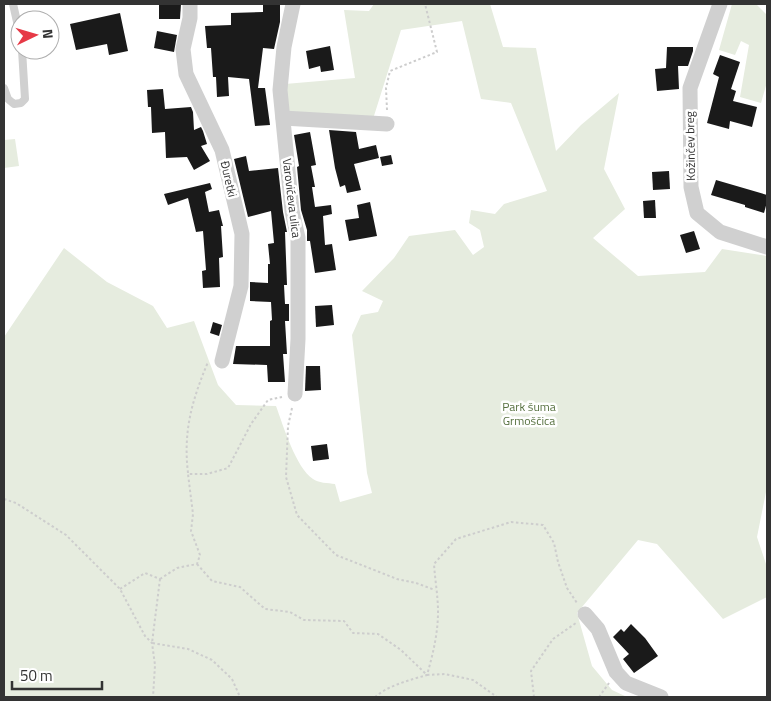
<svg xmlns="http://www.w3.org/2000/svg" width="771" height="701" viewBox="0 0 771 701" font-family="'Titillium Web',sans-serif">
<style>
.green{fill:#e6ecdf}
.building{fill:#1a1a1a}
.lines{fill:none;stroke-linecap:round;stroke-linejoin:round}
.path{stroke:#cdcdcd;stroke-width:2;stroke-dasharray:2.5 2.5;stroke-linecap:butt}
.lane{stroke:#d0d0d0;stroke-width:8}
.street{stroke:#d0d0d0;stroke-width:15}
.labels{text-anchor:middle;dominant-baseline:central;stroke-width:5;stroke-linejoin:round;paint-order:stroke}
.street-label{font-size:12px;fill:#333;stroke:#fff}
.park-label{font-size:12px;fill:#56703f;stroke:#fff}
</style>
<rect width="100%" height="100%" fill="#fff"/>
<g class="green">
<path d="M374 4H490L503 47 536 48 556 151 581 125 619 93 604 169 625 209 593 238 638 276 705 272 722 249 767 256V487L757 537 767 567V597L723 619 657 544 638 540 577 613 592 666 612 690 627 697H4V337L64 248 107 282 153 306 167 328 194 321 218 385 236 405 276 406C283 425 296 468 313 479 318 483 328 483 335 484L340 502 372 493 367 473 352 335 361 315 378 312 383 301 362 291 394 258 409 236 455 230 473 255 484 247 480 230 469 223 471 210 495 214 504 204 547 191 511 103 481 99 462 21 401 30 373 119 290 116 285 84 355 78 344 10 369 11Z"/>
<polygon points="732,4 756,4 767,15 767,82 761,103 740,97 749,45 741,41 735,55 719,50"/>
<polygon points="15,139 19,166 4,168 4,140"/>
</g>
<g class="building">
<polygon points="159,4 181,4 180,19 159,19"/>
<polygon points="263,4 280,4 280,22 274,49 263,48 258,88 265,88 270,125 255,126 249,79 228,77 229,96 217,97 216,77 213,77 211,48 207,48 205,26 231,25 231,13 263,12"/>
<polygon points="120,13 128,51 109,55 107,44 76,50 70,24"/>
<polygon points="157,31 177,35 174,52 154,48"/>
<polygon points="330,46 334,70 321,72 320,66 309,69 306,51"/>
<polygon points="667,47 693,47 693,51 688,66 678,66 679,89 657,91 655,69 666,68"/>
<polygon points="720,55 740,62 731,89 736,91 733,101 757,107 752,127 730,121 729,129 707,123 719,77 713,74"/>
<polygon points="163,89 165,109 191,107 193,112 194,130 201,127 203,131 207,144 201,146 210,161 194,170 187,157 166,158 165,132 152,133 151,107 148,107 147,90"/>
<polygon points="329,130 356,132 359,149 376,145 379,158 354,164 361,190 347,193 345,185 340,187 335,168"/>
<polygon points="310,132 316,165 311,166 315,187 312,187 315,207 331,205 332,214 323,216 325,245 332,244 336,270 315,273 310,241 307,241 307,230 301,210 297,167 299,166 294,135"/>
<polygon points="391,155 393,164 382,166 380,157"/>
<polygon points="246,156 249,171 278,168 283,212 287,232 285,232 287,285 284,285 285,304 289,304 289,321 285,321 287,354 283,354 285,382 268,382 267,365 233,364 236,346 270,346 270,321 272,320 271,302 250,301 250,282 268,283 268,264 270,264 268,244 274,243 271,211 248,217 234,159"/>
<polygon points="669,171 670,189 653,190 652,172"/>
<polygon points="716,180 767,195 767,202 764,213 745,207 745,205 711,195"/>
<polygon points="210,183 212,189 205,192 209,212 219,210 223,226 221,226 223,257 219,258 220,287 203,288 202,271 206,270 203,231 196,232 188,198 168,205 164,194"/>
<polygon points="655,200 656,218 644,218 643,201"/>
<polygon points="370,202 377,236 349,241 345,220 359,218 357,205"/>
<polygon points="694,231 700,249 686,253 680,235"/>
<polygon points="332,305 334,325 316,327 315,306"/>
<polygon points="213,322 222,325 219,336 210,333"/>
<polygon points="306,366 320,366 321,390 305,391"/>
<polygon points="327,444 329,459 313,461 311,446"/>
<polygon points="631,624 645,638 658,656 634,673 623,659 629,654 613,637 621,629 624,632"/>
</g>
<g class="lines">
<g class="path">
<polyline points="387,110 386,88 390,71 437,52 425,4"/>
<polyline points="292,408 288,426 286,477 297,515 336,555 397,579 416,583 435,590"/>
<path d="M188 473C183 431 192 400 208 362"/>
<polyline points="4,499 16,503 66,535 120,589 145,636 152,643 155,665 153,697"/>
<polyline points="197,564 212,581 240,587 265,609 290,612 304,620 344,621 353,633 378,634 401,650 427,675 445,674 473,680 497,697"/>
<polyline points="160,579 177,568 197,564 200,555 191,531 193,514 188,474 207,474 228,468 251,424 268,400 282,397"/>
<polyline points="160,579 152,643 188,649 212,660 232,679 240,697"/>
<polyline points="120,589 145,573 160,579"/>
<path d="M375 697C389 685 410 680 427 675 433 654 438 633 438 612 438 596 435 580 434 564L456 539 511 522 543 525 554 543 558 562 567 588 577 603"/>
<polyline points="534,697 531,671 553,639 576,623"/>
<polyline points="599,697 609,683"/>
</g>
<g class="lane">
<polyline points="13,4 20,35"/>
<polyline points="4,88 8,99 14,104 21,103 25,99 22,50"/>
</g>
<g class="street">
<polyline points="190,4 190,18 183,49 186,74 222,150 242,234 241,286 222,361"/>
<polyline points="293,4 284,47 280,90 292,211 298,238 298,339 295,394"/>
<polyline points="720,4 690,88 691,187 697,213 720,232 767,247"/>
<polyline points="283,118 387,124"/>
<polyline points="585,614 598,629 616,672 626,683 661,697"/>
</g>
</g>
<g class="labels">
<g class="street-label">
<text transform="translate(690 146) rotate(-91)">Kožinčev breg</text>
<text transform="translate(229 179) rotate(77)">Đuretki</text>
<text transform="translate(292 198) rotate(83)">Varovićeva ulica</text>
</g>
<g class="park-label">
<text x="529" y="406">Park šuma<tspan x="529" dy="14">Grmoščica</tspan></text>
</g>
</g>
<rect width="771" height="701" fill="none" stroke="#333333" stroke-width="10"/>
<g transform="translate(35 35) rotate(85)"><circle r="24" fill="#ffffff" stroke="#adadad"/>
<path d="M0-4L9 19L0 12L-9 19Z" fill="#e63946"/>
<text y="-8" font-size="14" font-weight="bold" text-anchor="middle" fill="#333333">N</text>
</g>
<path d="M12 681v8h90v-8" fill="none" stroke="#333333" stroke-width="2.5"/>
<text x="20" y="681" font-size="15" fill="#333333" stroke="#ffffff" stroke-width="4" paint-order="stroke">50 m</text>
</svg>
